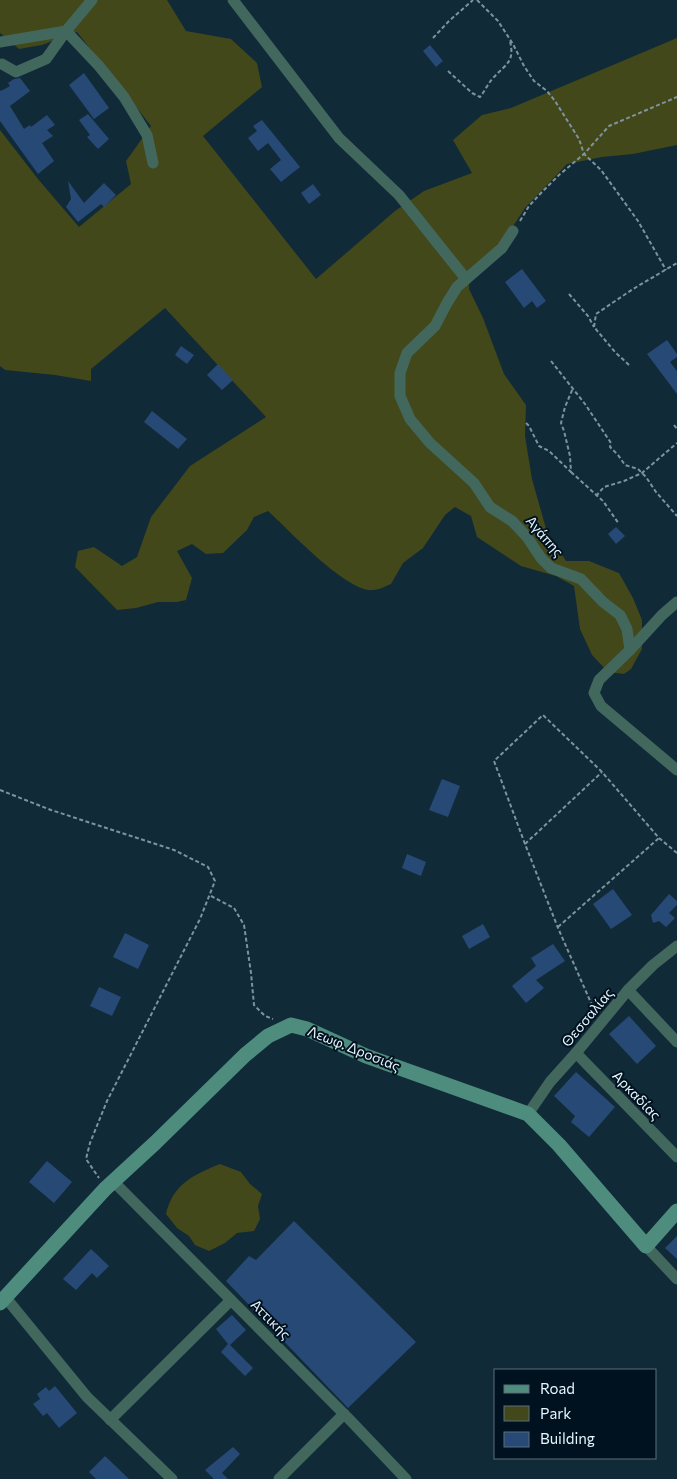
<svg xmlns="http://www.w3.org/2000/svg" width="677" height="1479" viewBox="0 0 677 1479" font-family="Commissioner,sans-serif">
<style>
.green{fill:#424819}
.building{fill:#274976}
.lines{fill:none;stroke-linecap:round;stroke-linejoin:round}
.path{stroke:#7f939f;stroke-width:2;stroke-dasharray:4 2.5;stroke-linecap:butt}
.street{stroke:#42685e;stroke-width:11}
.secondary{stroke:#4e8c7d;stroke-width:15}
.labels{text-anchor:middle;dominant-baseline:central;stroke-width:4;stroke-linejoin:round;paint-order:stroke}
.street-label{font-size:14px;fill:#e6f5fe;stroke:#00121f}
</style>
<rect width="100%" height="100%" fill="#102a38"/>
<g class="green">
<path d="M0 0H167L186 31 231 39 257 63 262 87 203 136 316 279 395 211 424 191 472 173 453 140 482 115 511 108 677 38V145L633 154 602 157 567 164 525 208 500 246 469 271V289L483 318 504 374 526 405 525 436 532 479 547 532 566 561H589L619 573 633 598 642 620V649L631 669 624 674 608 672 592 655 580 629 574 586 556 576 521 566 477 537 471 516 455 507 445 515 423 548 403 563 391 584C386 586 379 590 373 590 347 593 288 529 268 511L254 517 247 530 223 553 206 554 192 544 177 551 192 578 186 600 177 602H158L136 608 117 610 75 567 78 551 94 547 122 566 137 557 151 517 190 466 266 417 165 308 91 369V381L55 375 5 370 0 366V130L38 179 79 227 131 184 126 161 151 126 77 32 42 45 19 49 0 33Z"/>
<path d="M220 1164 241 1172 250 1184 262 1194 258 1206 260 1219 254 1231 237 1233 225 1243 209 1251 195 1245 189 1236 177 1228 166 1214C173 1184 193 1175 220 1164Z"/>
</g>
<g class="building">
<polygon points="430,45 443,61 436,67 423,51"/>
<polygon points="84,73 109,108 94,119 69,85"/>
<polygon points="20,78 30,91 10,106 24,129 30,125 31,127 47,115 55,125 47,130 53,136 42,143 54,161 38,174 0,121 0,90 1,91 10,86 8,83 14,79"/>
<polygon points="88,114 109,139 98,149 87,137 90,135 79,120"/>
<polygon points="262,120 300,167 281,182 270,169 281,160 268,143 258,151 248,138 257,131 253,126"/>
<polygon points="68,181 84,203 104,183 116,195 104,207 101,204 78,222 66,207 71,199"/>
<polygon points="313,184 321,195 309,204 301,193"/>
<polygon points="522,269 546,301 537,308 532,301 524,308 505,282"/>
<polygon points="667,340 677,354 677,357 670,362 677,371 677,394 647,354"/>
<polygon points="181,346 194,355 187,364 175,355"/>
<polygon points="218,364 233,380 222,390 207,375"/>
<polygon points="152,411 187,439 178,449 144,422"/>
<polygon points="616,527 625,536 616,544 608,534"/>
<polygon points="442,779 460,786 448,817 429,810"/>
<polygon points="407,854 426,862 421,876 402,868"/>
<polygon points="613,889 632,915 611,929 593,904"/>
<polygon points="669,894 677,901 677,905 669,913 675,918 666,927 659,921 653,923 651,915"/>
<polygon points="483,924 490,937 469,949 462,936"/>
<polygon points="125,933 149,945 138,969 113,957"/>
<polygon points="553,944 565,961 536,980 544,988 526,1003 512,986 536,966 531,958"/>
<polygon points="99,987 121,997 112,1016 90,1006"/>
<polygon points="629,1016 656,1046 637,1064 609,1034"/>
<polygon points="576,1072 615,1107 589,1137 571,1122 575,1116 554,1096"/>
<polygon points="47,1161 72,1182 54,1203 29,1182"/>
<polygon points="294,1221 416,1342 348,1408 226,1281 249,1256 256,1260"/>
<polygon points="677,1236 677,1259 665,1248"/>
<polygon points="91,1249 109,1266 97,1278 92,1273 76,1290 63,1279"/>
<polygon points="232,1315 246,1330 230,1345 253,1368 245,1376 221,1352 228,1344 216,1329"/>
<polygon points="55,1386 77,1413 59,1428 47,1413 43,1416 33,1404 40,1399 37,1394 46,1387 49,1391"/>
<polygon points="233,1447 240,1454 222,1473 228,1479 214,1479 205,1470"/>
<polygon points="105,1456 129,1479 96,1479 89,1472"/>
</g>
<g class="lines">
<g class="path">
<polyline points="477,0 498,21 513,44 524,66 534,81 547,91 555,101 579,139 584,154 601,170 638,221 666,270"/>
<polyline points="433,38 449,21 473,0"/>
<path d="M448 71 472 93 480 97C485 91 488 83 494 77 506 64 515 62 510 41"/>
<polyline points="520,221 529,206 541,193 559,175 584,154 609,126 677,97"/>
<polyline points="569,294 588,316 594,327"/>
<polyline points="551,361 585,404 611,443 610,447 618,455 625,465 638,469 646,477 656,492 677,516"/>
<polyline points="629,365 615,352 594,327 596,314 633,289 677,263"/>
<polyline points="526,423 529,426 539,446 549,451 571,472 570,456 564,431 561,423 565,407 573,388"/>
<polyline points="674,425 677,429"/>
<polyline points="571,472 603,501 619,524"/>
<polyline points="596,496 604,487 624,481 642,473 677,443"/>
<polyline points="0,790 51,810 174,850 208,867 215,881 200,919 107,1101 90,1143 86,1159 99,1178"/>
<polyline points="525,844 494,761 543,715 602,772 659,838 677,853"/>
<polyline points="211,896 234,908 244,925 251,973 254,1005 265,1016 273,1019"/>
<polyline points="558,927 659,838"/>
<polyline points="595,1012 558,928 525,844 602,772"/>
</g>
<g class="street">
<polyline points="233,0 339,138 399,195 466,279"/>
<polyline points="0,42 66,31 92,0"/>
<polyline points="2,64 16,72 46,59 66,31 99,66 124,97 147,135 153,163"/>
<polyline points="513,231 502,248 457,287 447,303 435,326 407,353 400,373 400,396 410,419 430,443 474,483 490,507 512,521 527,537 541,558 551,568 581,579 603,602 620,615 627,629 630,650 599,680 594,693 601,706 677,770"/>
<polyline points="630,650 662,615 677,602"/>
<polyline points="628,990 677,1042"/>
<polyline points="576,1053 677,1157"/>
<polyline points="528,1114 550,1082 576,1053 628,990 653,965 677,946"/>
<polyline points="114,1182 350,1420 406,1479"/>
<polyline points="646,1246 677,1279"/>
<polyline points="6,1298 87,1397 172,1479"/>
<polyline points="110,1420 231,1300"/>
<polyline points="279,1479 344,1414"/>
</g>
<polyline class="secondary" points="0,1303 105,1189 155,1143 245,1055 268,1036 291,1025 307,1029 366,1056 528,1114 559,1145 646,1246 677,1211"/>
</g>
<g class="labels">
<g class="street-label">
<text transform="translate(545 536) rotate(49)">Αγάπης</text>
<text transform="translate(587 1017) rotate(-50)">Θεσσαλίας</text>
<text transform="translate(354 1048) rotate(22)">Λεωφ. Δροσιάς</text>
<text transform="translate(637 1095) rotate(46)">Αρκαδίας</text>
<text transform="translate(271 1319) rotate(45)">Αττικής</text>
</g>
</g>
<rect x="494" y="1369" width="162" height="90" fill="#00121f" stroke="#5c6d78"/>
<rect x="504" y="1385" width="25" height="8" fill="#4e8c7d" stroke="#5c6d78"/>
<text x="540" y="1394" font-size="15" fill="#e6f5fe">Road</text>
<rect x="504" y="1406" width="25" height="15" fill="#424819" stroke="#5c6d78"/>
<text x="540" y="1419" font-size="15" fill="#e6f5fe">Park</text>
<rect x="504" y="1432" width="25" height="15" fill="#274976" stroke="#5c6d78"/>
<text x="540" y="1444" font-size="15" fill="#e6f5fe">Building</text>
</svg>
